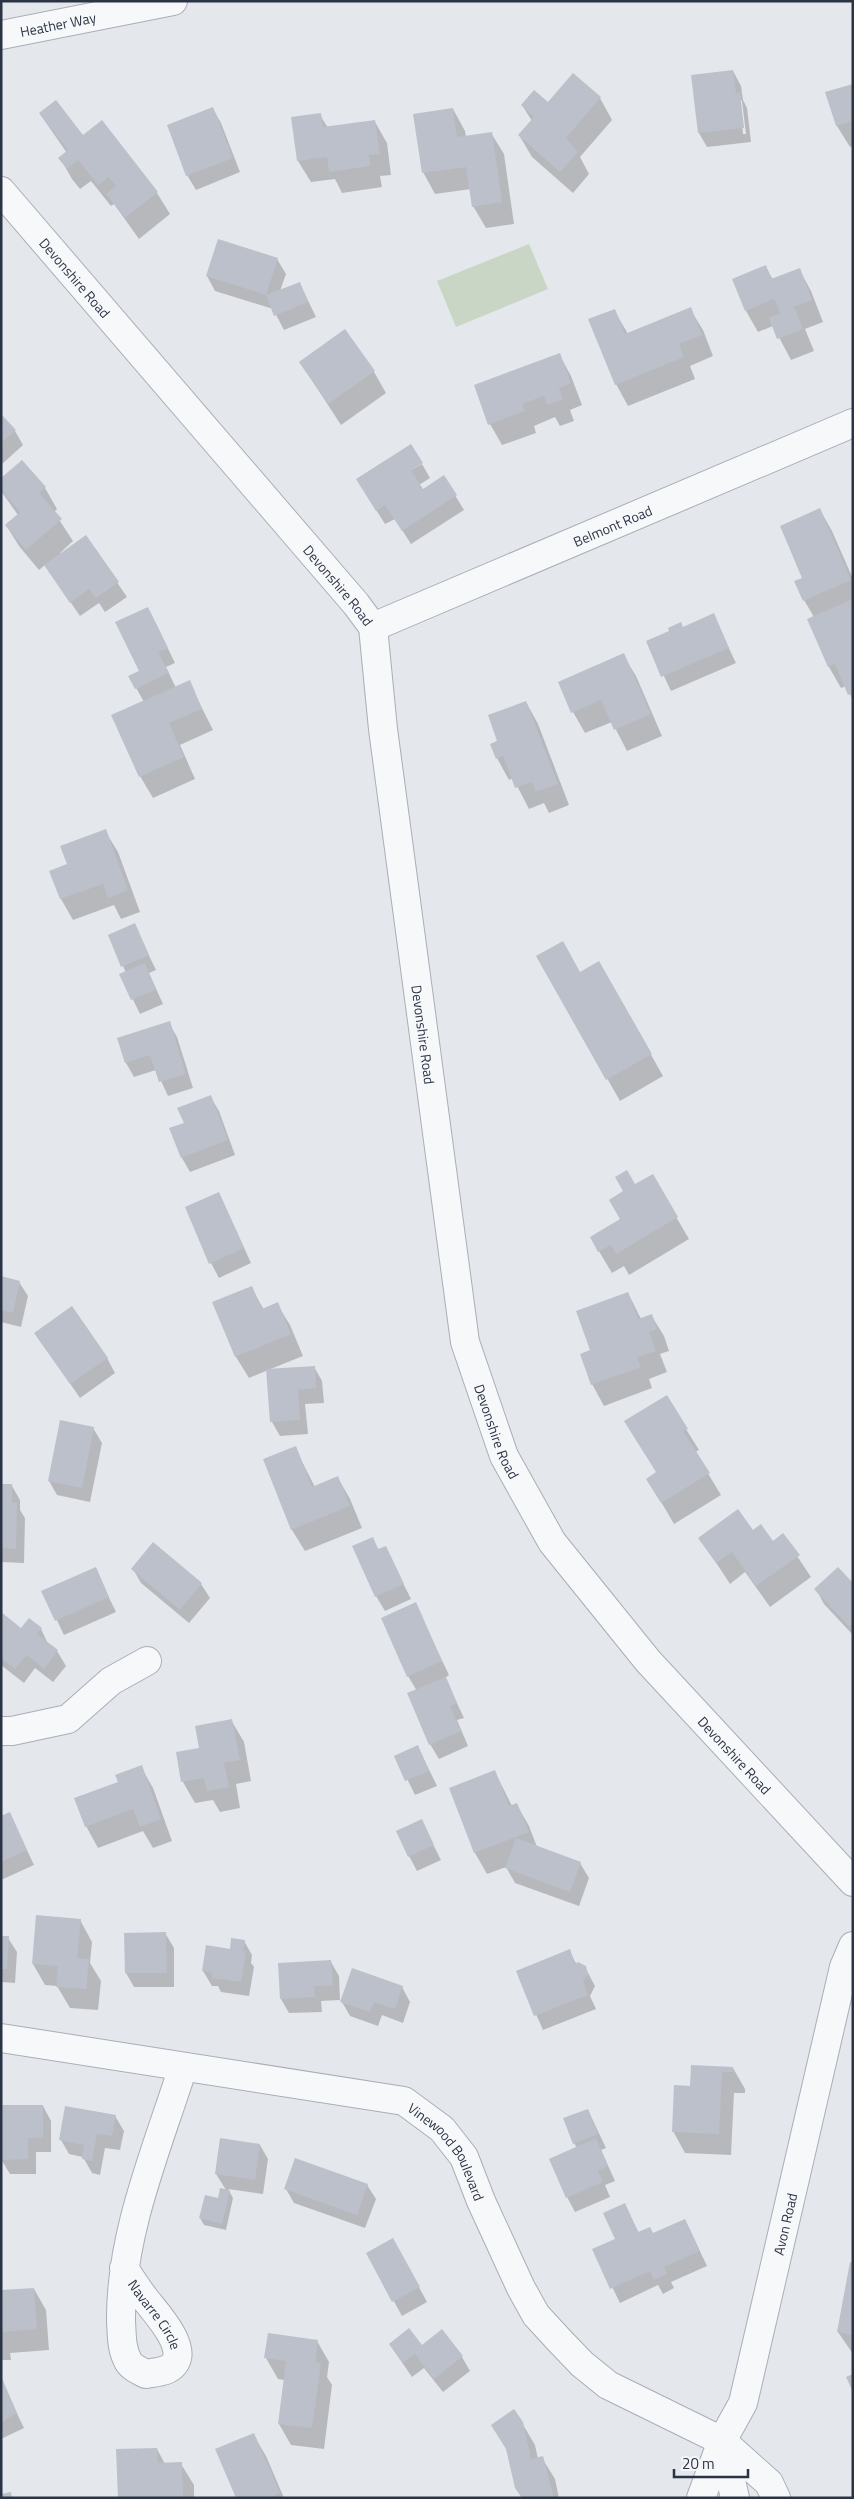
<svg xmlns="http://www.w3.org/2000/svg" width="854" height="2499" viewBox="0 0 854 2499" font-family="'Titillium Web',sans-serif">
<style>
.park{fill:#c9d6c5}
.shadow{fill:#0003;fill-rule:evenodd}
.building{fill:#bbc0ca}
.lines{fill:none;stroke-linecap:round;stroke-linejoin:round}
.street-casing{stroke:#a9aeb7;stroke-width:30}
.street{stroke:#f7f8fa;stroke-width:28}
.labels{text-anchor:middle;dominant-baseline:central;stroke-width:4.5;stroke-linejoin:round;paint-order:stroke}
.street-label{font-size:14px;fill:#2b3445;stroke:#f4f6f9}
</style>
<rect width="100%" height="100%" fill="#e4e7ec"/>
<polygon class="park" points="529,244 548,289 456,327 437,281"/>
<g class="shadow">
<path d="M733 71 741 86 743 100 747 108 751 142 707 147 699 133ZM739 98 742 101 746 134H743Z"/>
<polygon points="853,85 853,146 850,147 837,126 827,93"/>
<polygon points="600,98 612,120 580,157 589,174 573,193 532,157 519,135 532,121 522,105"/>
<polygon points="213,109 221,123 240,172 196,190 187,175"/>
<polygon points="453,109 465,131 466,137 491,133 504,154 514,224 486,228 473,206 471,189 435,194 423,172"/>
<polygon points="40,114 83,136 101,122 157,193 170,214 139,239 114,204 111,206 91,181 80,189 72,179 60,158 67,153"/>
<polygon points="320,115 328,128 375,122 387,143 391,175 380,176 382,187 342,193 335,179 311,182 298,161 293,118"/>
<polygon points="277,259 286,274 280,291 300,284 316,317 284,330 273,309 215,291 207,276"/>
<polygon points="766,267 773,280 799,269 811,291 823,322 805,329 814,351 791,360 773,326 758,332 746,311"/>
<polygon points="690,309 703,330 713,356 690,366 695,379 628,406 616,384 614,310 628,334"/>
<polygon points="559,354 571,376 582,405 570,410 574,421 560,426 555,417 534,426 536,433 502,445 490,424"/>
<polygon points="300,362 374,372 386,393 341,425"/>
<polygon points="1,416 15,431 23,445 1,465"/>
<polygon points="422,464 430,478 419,485 423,491 444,477 464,510 411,544 395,519 385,524 366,494"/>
<polygon points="1,480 45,488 57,509 54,512 73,541 60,553 61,554 86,537 127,597 105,612 99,603 80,616 45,565 39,570 19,546 6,525 18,515 1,491"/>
<polygon points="820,510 832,531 853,579 853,700 846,686 841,688 829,667 809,619 814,617 804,600 804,578"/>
<polygon points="713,615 736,663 671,691 648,642"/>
<polygon points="155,622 175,663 166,667 176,688 189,682 213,730 180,745 195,779 153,798 140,776 113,715 144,702 130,677 140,671"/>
<polygon points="623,655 636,676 662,736 627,751 612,722 585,733 573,712"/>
<polygon points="526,702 538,724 569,805 549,813 544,803 529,809 513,778 509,780 497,758 499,741"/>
<polygon points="105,831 118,852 140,912 121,919 114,905 73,920 61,899 51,872 69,865"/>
<polygon points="134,925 156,970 149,973 163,1004 140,1014 121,975 126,973 123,966"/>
<polygon points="538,957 580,974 599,963 663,1076 620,1101"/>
<polygon points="169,1023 177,1037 193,1088 168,1096 156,1070 134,1077 126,1063 119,1038"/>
<polygon points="210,1096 219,1111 235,1155 190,1172 182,1158 185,1124"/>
<polygon points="652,1176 689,1239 629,1275 624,1266 612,1273 591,1238 622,1220 635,1186"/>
<polygon points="219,1193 251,1263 219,1278 211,1263"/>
<polygon points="1,1278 19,1282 28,1296 21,1327 1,1322"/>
<polygon points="251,1287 264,1310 277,1304 290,1325 303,1356 268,1370 314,1367 322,1381 324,1403 305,1404 308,1434 280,1436 272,1422 268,1370 249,1378 236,1357 214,1302"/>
<polygon points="628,1293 641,1319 651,1315 664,1336 669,1351 660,1354 667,1372 649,1379 652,1388 604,1406 592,1384 592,1351"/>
<polygon points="36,1334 107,1358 115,1373 80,1398"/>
<polygon points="666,1397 699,1450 695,1452 721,1495 674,1524 660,1500 657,1473"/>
<polygon points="93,1428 102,1443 90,1502 57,1495 49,1481"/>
<polygon points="295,1448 315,1487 338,1478 350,1499 362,1528 305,1551 292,1530 264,1460"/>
<polygon points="1,1486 12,1486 20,1500 20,1510 25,1518 24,1563 1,1562"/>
<polygon points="753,1531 772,1543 783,1535 811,1577 770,1607 745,1572 730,1584 700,1538"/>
<polygon points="372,1539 379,1550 385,1547 411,1599 385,1611 376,1596"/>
<polygon points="95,1569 116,1612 64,1635 43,1591"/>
<polygon points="133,1569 201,1584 210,1598 189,1623 141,1583"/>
<polygon points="853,1585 853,1635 824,1604 816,1589"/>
<polygon points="415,1604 449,1675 445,1678 464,1718 457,1720 468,1746 439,1759 430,1744 417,1691 408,1676"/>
<polygon points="1,1613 21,1629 41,1629 48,1644 57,1651 66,1666 53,1682 35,1668 24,1683 1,1665"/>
<polygon points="231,1720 244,1742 251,1781 236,1784 240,1808 220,1812 213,1800 195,1803 183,1782 200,1749"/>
<polygon points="418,1747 437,1786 415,1795 396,1756"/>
<polygon points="141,1767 153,1788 172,1841 153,1848 143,1831 98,1848 86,1826 120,1783"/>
<polygon points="495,1772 512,1806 517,1805 529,1826 537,1847 580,1863 589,1878 579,1906 515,1883 506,1867 487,1874 475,1853 450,1789"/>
<polygon points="10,1814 34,1865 1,1880 1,1818"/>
<polygon points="421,1821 441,1860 417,1871 409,1856"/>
<polygon points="80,1920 92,1942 90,1963 101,1981 98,2010 70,2008 57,1986 45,1985 33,1964"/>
<polygon points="165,1933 174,1948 174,1987 134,1987 126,1973"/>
<polygon points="1,1937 8,1938 17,1952 15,1983 1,1982"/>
<polygon points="244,1941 252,1955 251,1963 254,1967 249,1996 221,1992 218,1986 212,1986 203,1971"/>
<polygon points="569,1951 577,1965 587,1971 595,1986 590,1996 596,2009 543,2030 517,1971"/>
<polygon points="331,1962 339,1976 340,2000 321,2001 322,2012 289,2013 281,1999"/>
<polygon points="402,1987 410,2002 403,2023 382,2015 378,2026 350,2016 342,2002"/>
<polygon points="692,2066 733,2068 745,2089 745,2093 734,2093 731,2155 685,2153 673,2131 691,2087"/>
<polygon points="43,2106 51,2121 51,2152 36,2152 36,2174 10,2174 1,2159"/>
<polygon points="588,2110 606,2148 601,2150 615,2181 605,2185 610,2197 575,2212 567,2197 577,2148 574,2143"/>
<polygon points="115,2116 124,2131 120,2150 105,2148 100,2175 92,2173 83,2157 69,2154 61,2140"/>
<polygon points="260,2145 268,2159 263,2194 228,2189 233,2198 226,2230 204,2225 200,2218 226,2190 216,2174"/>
<polygon points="367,2185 376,2199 365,2228 294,2203 286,2189"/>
<polygon points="624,2205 639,2233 653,2235 685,2220 707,2266 671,2282 674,2288 663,2294 658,2285 620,2303 594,2250 617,2239"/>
<polygon points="368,2254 401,2254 427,2302 402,2316"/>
<polygon points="853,2264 853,2354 838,2332"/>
<polygon points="34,2289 46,2310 49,2350 10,2353 11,2360 1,2360 1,2291"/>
<polygon points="317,2341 329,2362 327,2377 332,2385 324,2449 291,2445 279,2424 285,2380 278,2379 266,2358"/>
<polygon points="390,2345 422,2346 462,2357 470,2371 443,2392 424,2368 412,2377"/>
<polygon points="1,2380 24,2428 1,2439"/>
<polygon points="522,2423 535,2445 538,2459 542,2458 555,2479 559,2498 523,2498"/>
<polygon points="253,2434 266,2456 284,2498 238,2498"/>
<polygon points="157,2449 165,2464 181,2464 194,2485 194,2498 119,2498"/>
</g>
<g class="building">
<polygon points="733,70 736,93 740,92 744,128 698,133 691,75"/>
<polygon points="573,73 601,97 566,138 578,152 560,172 518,135 534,117 521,105 534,90 548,102"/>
<polygon points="853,84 853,121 836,126 825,92"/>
<polygon points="56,100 83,135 102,120 158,192 125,218 106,194 116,186 109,177 98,185 78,160 67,169 58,158 68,150 39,113"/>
<polygon points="213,107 233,158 186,176 167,125"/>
<polygon points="453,108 457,137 492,132 502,202 472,207 466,167 422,173 413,114"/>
<polygon points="321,113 323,127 375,120 380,154 369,155 370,166 329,172 327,157 297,161 291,117"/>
<polygon points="218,239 278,258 266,295 300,282 308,302 274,316 266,295 206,276"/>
<polygon points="766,265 771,279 800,268 812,300 794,307 803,329 777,339 769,318 780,313 774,299 745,311 732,279"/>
<polygon points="691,307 702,335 679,344 684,357 615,385 588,319 615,309 625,334"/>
<polygon points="345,329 375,371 328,404 299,362"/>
<polygon points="560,353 571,383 559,388 563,399 547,405 544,396 522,404 525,411 488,425 474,385"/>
<polygon points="1,414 16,430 1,443"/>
<polygon points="411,444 423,463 411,470 423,489 444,475 457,495 402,531 385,505 376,511 356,479"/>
<polygon points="22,460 46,487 39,493 62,519 26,550 5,525 20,512 1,490 1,478"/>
<polygon points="820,508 851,580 803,601 794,581 802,578 780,526"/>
<polygon points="86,535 119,582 96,598 89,589 70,603 44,565"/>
<polygon points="853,599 853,693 848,695 835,664 828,667 807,619"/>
<polygon points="148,607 168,648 158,652 169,673 135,689 128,676 139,671 115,622"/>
<polygon points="714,613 729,648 661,677 646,641 669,631 668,628 681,622 683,627"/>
<polygon points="624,653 651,714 614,730 601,700 571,713 558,682"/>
<polygon points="190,680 202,709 169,723 184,757 139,777 111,715"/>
<polygon points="526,701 558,784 536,792 532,782 515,788 503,756 496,759 490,744 497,741 488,715"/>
<polygon points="106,829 128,890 108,898 103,884 60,899 49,871 67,864 60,846"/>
<polygon points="135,923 149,955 121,967 108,935"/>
<polygon points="563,941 580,972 599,961 652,1054 606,1080 536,956"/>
<polygon points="145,963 156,990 131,1000 119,974"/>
<polygon points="170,1021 186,1074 159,1082 150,1055 125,1063 117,1038"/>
<polygon points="211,1095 228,1140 181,1158 169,1128 184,1123 177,1108"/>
<polygon points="627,1170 635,1184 653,1174 678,1217 616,1254 611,1245 598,1252 590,1237 620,1219 609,1200 623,1191 615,1177"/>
<polygon points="219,1192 244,1248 209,1264 185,1207"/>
<polygon points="1,1276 20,1281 13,1313 1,1310"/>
<polygon points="252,1286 262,1309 278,1302 291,1334 235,1357 212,1302"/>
<polygon points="628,1292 638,1319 652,1314 657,1329 649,1332 656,1351 637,1357 641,1367 591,1385 580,1354 590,1350 576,1311"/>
<polygon points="72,1306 108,1358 70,1384 34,1333"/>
<polygon points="315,1366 316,1388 298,1390 300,1420 270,1422 266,1369"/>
<polygon points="667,1395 688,1429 683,1431 710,1473 661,1503 646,1479 656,1472 624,1421"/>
<polygon points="60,1420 94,1427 82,1488 48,1481"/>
<polygon points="296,1446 312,1487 338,1476 350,1506 291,1530 263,1459"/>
<polygon points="1,1484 12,1484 12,1503 17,1503 16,1549 1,1548"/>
<polygon points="738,1509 753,1530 761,1524 773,1541 783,1533 800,1555 756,1586 732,1552 716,1563 698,1538"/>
<polygon points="373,1537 378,1549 386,1546 404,1584 375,1597 352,1546"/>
<polygon points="153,1542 202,1583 180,1610 131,1569"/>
<polygon points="96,1567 109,1597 55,1621 41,1591"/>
<polygon points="838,1567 853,1583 853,1623 849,1627 814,1589"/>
<polygon points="416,1602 442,1661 407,1677 381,1618"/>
<polygon points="1,1612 21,1628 29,1618 42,1628 37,1634 58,1650 44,1669 27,1655 15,1669 1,1658"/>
<polygon points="446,1677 457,1703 450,1706 461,1731 429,1745 407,1693"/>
<polygon points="232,1719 240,1760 224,1763 229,1787 207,1791 204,1778 181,1782 176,1752 199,1748 195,1726"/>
<polygon points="418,1745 429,1771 405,1781 394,1756"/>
<polygon points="142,1765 161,1819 140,1827 133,1809 85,1827 74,1798 118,1782 115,1775"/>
<polygon points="495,1770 509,1806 517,1803 529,1832 474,1853 449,1788"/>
<polygon points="10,1812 27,1850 1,1862 1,1816"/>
<polygon points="422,1819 434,1845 408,1857 396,1831"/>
<polygon points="516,1838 581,1862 570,1892 505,1868"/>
<polygon points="36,1915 81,1919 77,1958 89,1959 86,1989 56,1987 58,1966 32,1964"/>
<polygon points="166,1932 167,1973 125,1973 124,1933"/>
<polygon points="1,1936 9,1936 7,1969 1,1969"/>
<polygon points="231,1938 245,1940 243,1951 246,1951 241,1982 212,1978 212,1973 202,1971 206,1945 230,1949"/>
<polygon points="570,1949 575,1964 578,1962 586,1966 588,1975 583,1981 588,1995 534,2016 516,1971"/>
<polygon points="331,1960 333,1986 314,1986 315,1997 280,1999 278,1963"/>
<polygon points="352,1968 403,1986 395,2009 374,2002 370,2012 340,2002"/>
<polygon points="691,2065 733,2067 733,2072 722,2072 719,2134 672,2132 674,2085 690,2086"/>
<polygon points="1,2105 43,2105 43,2138 28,2138 28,2159 1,2160"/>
<polygon points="65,2106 116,2115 112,2136 97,2134 92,2161 82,2159 84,2145 59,2140"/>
<polygon points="588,2109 598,2134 573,2144 563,2118"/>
<polygon points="220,2138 260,2144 255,2180 215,2174"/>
<polygon points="596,2138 608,2166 598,2171 603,2182 566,2198 549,2159"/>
<polygon points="295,2158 368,2184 357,2215 284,2189"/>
<polygon points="220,2188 230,2190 222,2224 199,2218 205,2195 218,2198"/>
<polygon points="625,2203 638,2232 650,2227 653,2233 685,2219 700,2251 664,2267 667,2274 654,2280 650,2271 610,2289 592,2249 615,2239 603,2213"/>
<polygon points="393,2238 420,2287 392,2302 366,2253"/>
<polygon points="850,2262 853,2263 853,2335 837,2332"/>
<polygon points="34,2288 37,2329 1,2332 1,2290"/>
<polygon points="409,2328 422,2345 442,2329 463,2356 434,2379 415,2354 403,2363 389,2344"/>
<polygon points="268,2333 318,2340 315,2362 321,2363 312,2428 278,2424 286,2361 264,2358"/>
<polygon points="853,2374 853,2392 846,2377"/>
<polygon points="1,2376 17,2413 1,2422"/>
<polygon points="514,2409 523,2422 531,2459 543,2456 554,2498 522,2498 515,2488 506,2449 491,2425"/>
<polygon points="254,2433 280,2493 269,2498 236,2498 215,2449"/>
<polygon points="157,2448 158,2463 182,2462 183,2498 118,2498 116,2449"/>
<polygon points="11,2492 12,2498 1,2498 1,2494"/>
</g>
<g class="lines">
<defs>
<g id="street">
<path id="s1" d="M1 35 173 1"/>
<path id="s2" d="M1 191 356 604 373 627 383 729 465 1342 504 1456 552 1542 648 1661 853 1882"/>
<path id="s3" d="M373 627 853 423"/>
<polyline points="1,1731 12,1731 68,1719 111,1681 147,1661"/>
<path id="s4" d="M1 2038 404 2101 442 2129 464 2157 481 2201 521 2288 536 2315 559 2340 582 2364 608 2385 722 2441 769 2483 776 2498"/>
<path id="s5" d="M124 2268C131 2279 138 2290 146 2300 156 2313 188 2347 174 2364 168 2372 156 2372 146 2374 140 2371 131 2367 128 2361 121 2348 122 2335 121 2321 120 2234 157 2149 183 2067"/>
<polyline points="722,2441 735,2498"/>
<path id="s6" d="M701 2498 722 2441 743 2403 844 1967 853 1946"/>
</g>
</defs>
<use href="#street" class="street-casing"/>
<use href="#street" class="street"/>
</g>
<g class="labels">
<g class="street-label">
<text stroke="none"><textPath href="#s1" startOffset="58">Heather Way</textPath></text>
<text stroke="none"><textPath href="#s2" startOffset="114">Devonshire Road</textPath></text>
<text stroke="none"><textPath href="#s3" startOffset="260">Belmont Road</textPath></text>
<text stroke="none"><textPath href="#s2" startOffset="519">Devonshire Road</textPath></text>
<text stroke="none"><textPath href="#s2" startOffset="984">Devonshire Road</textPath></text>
<text stroke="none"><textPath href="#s2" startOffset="1389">Devonshire Road</textPath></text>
<text stroke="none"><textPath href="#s2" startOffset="1794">Devonshire Road</textPath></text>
<text stroke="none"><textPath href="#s4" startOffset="476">Vinewood Boulevard</textPath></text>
<text stroke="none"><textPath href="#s6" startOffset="288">Avon Road</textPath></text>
<text stroke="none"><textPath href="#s5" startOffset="56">Navarre Circle</textPath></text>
</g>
</g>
<rect width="854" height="2499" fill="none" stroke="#2b3445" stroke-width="5"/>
<path d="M674 2469v8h74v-8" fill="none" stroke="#2b3445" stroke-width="2.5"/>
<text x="682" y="2469" font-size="15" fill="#2b3445" stroke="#f4f6f9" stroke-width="4" paint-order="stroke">20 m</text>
</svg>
